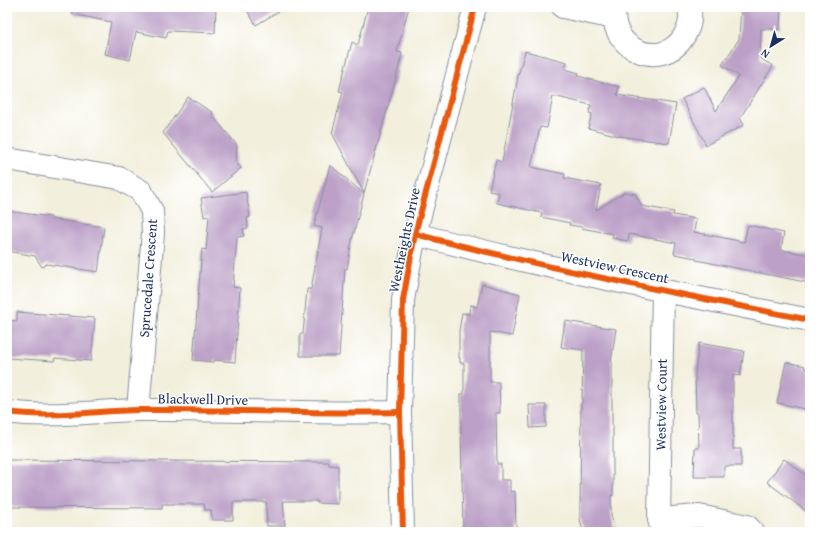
<svg xmlns="http://www.w3.org/2000/svg" width="817" height="539" viewBox="0 0 817 539" font-family="'Gentium Book Plus',serif">
<style>
.building{fill:#bca0c7}
.lines{fill:none;stroke-linecap:round;stroke-linejoin:round}
.street-casing{stroke:#868f9d;stroke-width:24}
.secondary-casing{stroke:#868f9d;stroke-width:24}
.street{stroke:#fff;stroke-width:22}
.secondary{stroke:#fff;stroke-width:22}
.cycleway-casing{stroke:#fff;stroke-width:8}
.cycleway{stroke:#e8590c;stroke-width:6}
.labels{text-anchor:middle;dominant-baseline:central;stroke-width:3;stroke-linejoin:round;paint-order:stroke}
.street-label{font-size:14px;fill:#1b2f5e;stroke:#fff}
</style>
<rect width="100%" height="100%" fill="#fff"/>
<filter id="ink" filterUnits="userSpaceOnUse"><feTurbulence type="fractalNoise" baseFrequency=".025" numOctaves="2"/><feDisplacementMap in="SourceGraphic" scale="8" xChannelSelector="R" yChannelSelector="G"/><feConvolveMatrix kernelMatrix="1 2 1 2 8 2 1 2 1" color-interpolation-filters="sRGB"/></filter>
<filter id="wash" filterUnits="userSpaceOnUse"><feTurbulence type="fractalNoise" baseFrequency=".012" numOctaves="4" result="noise"/><feDisplacementMap in="SourceGraphic" scale="16" xChannelSelector="R" yChannelSelector="G"/><feGaussianBlur stdDeviation="0.9" result="paint"/><feColorMatrix in="noise" values="0 0 0 0 0 0 0 0 0 0 0 0 0 0 0 0 0 1.4 0 .05"/><feComposite in="paint" operator="in"/></filter>
<g filter="url(#wash)">
<rect width="100%" height="100%" fill="#f2efdc"/>
<g id="blocks">
<g class="building">
<polygon points="72,7 216,7 215,33 168,31 166,38 136,32 130,60 105,54 111,22 72,14"/>
<polygon points="245,7 286,7 256,25"/>
<polygon points="368,7 409,7 397,52 402,53 397,74 364,193 332,133 343,92 339,91 352,42 358,45"/>
<polygon points="741,7 781,7 780,29 761,29 760,58 773,66 740,118 744,125 706,145 682,99 704,87 716,111 739,76 722,65 739,39"/>
<polygon points="525,51 567,62 565,69 579,73 578,76 619,87 617,95 676,104 669,143 619,136 588,128 592,114 589,113 591,105 553,96 547,128 540,127 531,167 565,174 564,178 601,185 596,210 625,192 635,194 642,206 674,212 673,215 696,219 694,232 744,242 748,225 784,233 781,250 810,255 810,283 696,260 696,258 674,254 676,243 629,234 628,241 612,238 613,234 581,228 582,227 569,225 570,223 541,217 542,213 497,203 499,193 489,191 496,160 502,162 518,76"/>
<polygon points="188,97 213,113 212,115 237,145 236,163 241,168 212,192 163,133"/>
<polygon points="330,165 364,194 352,240 347,269 345,268 339,356 300,356 300,334 303,334 307,289 311,289 322,228 314,226"/>
<polygon points="246,192 250,217 247,218 248,228 243,229 244,236 237,237 233,287 240,288 235,362 214,360 214,362 193,360 202,249 206,250 209,216 204,217 201,198"/>
<polygon points="7,211 51,217 51,219 104,227 98,272 46,264 42,267 35,256 7,251"/>
<polygon points="482,284 520,294 512,336 490,332 490,382 499,382 500,413 496,413 497,464 501,464 501,480 510,480 510,492 515,491 516,532 463,532 461,423 461,394 464,394 464,363 460,363 460,358 459,358 459,331 462,313 469,314 470,305 477,307"/>
<polygon points="17,312 95,318 91,361 55,358 54,361 7,358 7,320 17,321"/>
<polygon points="565,321 616,329 611,362 612,362 612,425 613,425 613,496 611,495 611,514 615,532 583,532 580,519 581,403 582,403 583,350 561,347"/>
<polygon points="699,343 744,351 740,376 733,375 733,449 741,449 741,466 724,466 724,477 694,477 695,448 699,448 698,413 696,413 695,373"/>
<polygon points="786,362 805,366 804,368 810,370 810,410 777,403"/>
<polygon points="529,405 546,405 546,427 530,428"/>
<polygon points="784,459 810,478 810,514 767,482"/>
<polygon points="7,460 329,462 329,465 338,466 338,504 317,503 317,501 283,501 285,526 267,526 266,502 233,502 233,520 212,520 211,510 205,510 204,504 162,504 162,508 8,507"/>
</g>
</g>
</g>
<g filter="url(#ink)">
<use href="#blocks" fill-opacity="0" stroke="#868f9d" stroke-width="1"/>
<g class="lines">
<defs>
<g id="street">
<polyline points="563,7 614,18"/>
<path d="M615 7C607 50 663 72 684 36 687 31 690 25 690 19 691 15 689 11 689 7"/>
<polyline points="7,159 119,178 141,191 152,211 153,233 138,410"/>
<path d="M415 234C545 268 678 294 810 320"/>
<path d="M7 412C50 418 94 411 138 410 225 409 312 414 400 412"/>
<polyline points="659,519 699,516 747,526 753,532"/>
<path id="s1" d="M662 532 659 519 663 291"/>
</g>
<polyline id="secondary" points="403,532 400,412 403,300 415,234 475,7"/>
</defs>
<use href="#street" class="street-casing"/>
<use href="#secondary" class="secondary-casing"/>
<use href="#street" class="street"/>
<use href="#secondary" class="secondary"/>
<defs>
<g id="cycleway">
<path d="M415 234C545 268 678 294 810 320"/>
<path d="M7 412C50 418 94 411 138 410 225 409 312 414 400 412"/>
<polyline points="403,532 400,412 403,300 415,234 475,7"/>
</g>
</defs>
<use href="#cycleway" class="cycleway-casing"/>
<use href="#cycleway" class="cycleway"/>
</g>
</g>
<g class="labels">
<g class="street-label">
<text transform="translate(404 240) rotate(-78)">Westheights Drive</text>
<text transform="translate(615 267) rotate(12)">Westview Crescent</text>
<text transform="translate(148 278) rotate(-86)">Sprucedale Crescent</text>
<text transform="translate(203 399) rotate(1)">Blackwell Drive</text>
<text stroke="none"><textPath href="#s1" startOffset="128">Westview Court</textPath></text>
</g>
</g>
<rect width="817" height="539" fill="none" stroke="#fff" stroke-width="24"/>
<g transform="translate(771 46) rotate(217)" stroke="#ffffff" stroke-width="3" paint-order="stroke">
<path d="M0-3L7 15L0 10L-7 15Z" fill="#1b2f5e"/>
<text y="-6" font-size="11" font-weight="bold" text-anchor="middle" fill="#1b2f5e">N</text>
</g>
</svg>
